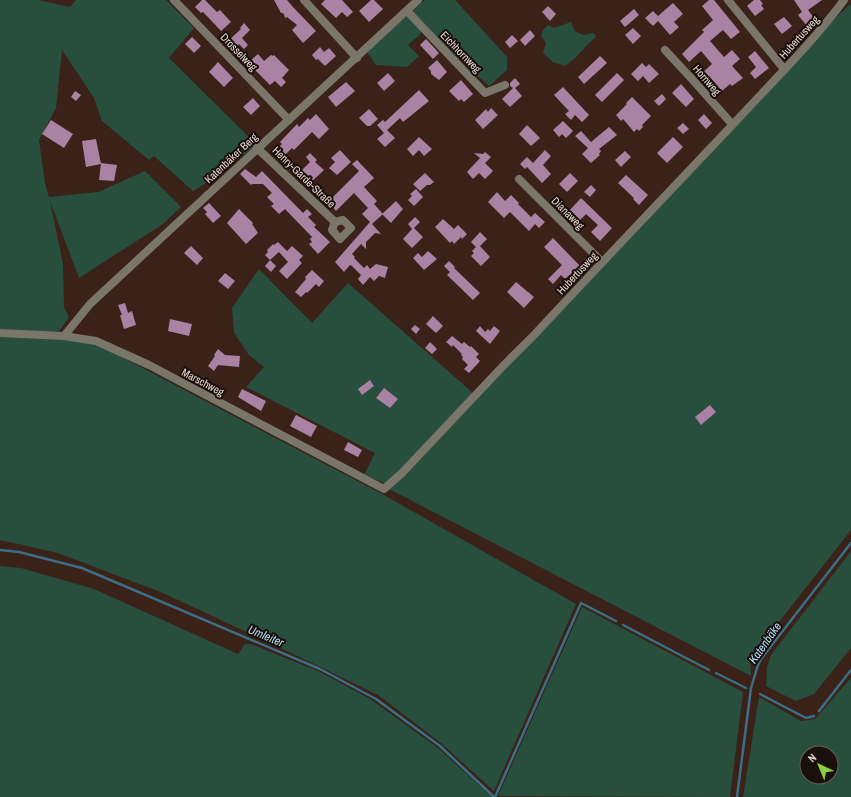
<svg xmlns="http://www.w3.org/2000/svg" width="851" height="797" viewBox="0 0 851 797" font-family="'Archivo Narrow',sans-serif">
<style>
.green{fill:#284e3e;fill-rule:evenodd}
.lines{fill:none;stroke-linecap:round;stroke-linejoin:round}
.stream{stroke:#3b6f88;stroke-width:2.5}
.building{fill:#a982a4}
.minor{stroke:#7a766a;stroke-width:8}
.labels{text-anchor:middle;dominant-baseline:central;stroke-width:4;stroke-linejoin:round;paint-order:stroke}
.street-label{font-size:11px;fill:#e6d6cf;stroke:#190f0b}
.water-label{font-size:12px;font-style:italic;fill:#b0def7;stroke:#190f0b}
</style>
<rect width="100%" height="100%" fill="#3a2219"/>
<g class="green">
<polygon points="0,0 38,0 70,7 76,0 166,0 194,28 169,58 257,145 211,180 193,191 154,156 149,160 102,121 94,98 62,50 56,108 39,140 45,183 49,197 98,192 145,171 181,207 163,224 79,278 50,201 63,264 64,307 69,317 60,330 54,332 0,329"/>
<polygon points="425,0 455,0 507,57 507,70 489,86 426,29 408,45 419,56 407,67 376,65 367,52"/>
<polygon points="851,4 851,530 750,659 751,676 389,489 834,19"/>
<path d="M571 22 575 31 583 35 594 33 596 37C584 46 578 58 565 66L553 62 543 53 546 43 541 36 543 30 548 25 554 28Z"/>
<polygon points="259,269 312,323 348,283 473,393 387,484 364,475 375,453 246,387 264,367 249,355 234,333 232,308"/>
<polygon points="0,336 63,339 95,343 384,495 576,604 494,791 441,743 378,695 308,661 163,593 58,553 0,540"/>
<polygon points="851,551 851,648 814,694 796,701 766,686 767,667 771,655"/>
<polygon points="0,566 21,568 94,589 238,654 245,644 251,644 320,672 370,699 438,748 492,797 0,797"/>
<polygon points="582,607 743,692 730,797 498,796"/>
<path d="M851 678V797H743L759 697 801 721 815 719ZM807 753H831V777H807Z"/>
</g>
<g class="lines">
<g class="stream">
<polyline points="0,550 19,552 82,568 320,669 376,699 440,746 494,797"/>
<polyline points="623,625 709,670"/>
<polyline points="716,673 746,688"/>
<polyline points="760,694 806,718 814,716"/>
<polyline points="819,711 851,670"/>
<polyline points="495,797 581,603 616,621"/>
<polyline points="737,797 751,688 758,665 761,659 851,543"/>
</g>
</g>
<g class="building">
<polygon points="202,0 205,0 217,12 220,10 231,22 221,31 203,12 201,13 195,7"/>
<polygon points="274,0 287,0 293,7 316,31 303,43 292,30 297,25 287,17 285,18 284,14 280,12 280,11"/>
<polygon points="325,0 342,0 353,12 347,17 342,12 336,18 321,4"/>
<polygon points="371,0 374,0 383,9 369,22 359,11"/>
<polygon points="709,0 714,0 740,32 731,39 723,30 710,41 724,57 732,50 740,59 732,66 743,78 732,86 730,84 722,91 709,76 704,80 700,75 712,64 701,51 689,62 682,54 704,32 702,30 713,20 702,6"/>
<polygon points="754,0 760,0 763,4 761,5 764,9 755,16 747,6"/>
<polygon points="794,0 822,0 808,10 815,19 807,26 798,15 802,12"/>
<polygon points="673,3 683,14 674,22 679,27 670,35 658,21 653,26 645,18 653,11 658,16"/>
<polygon points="548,6 556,14 550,21 542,12"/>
<polygon points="634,9 639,15 625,27 620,21"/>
<polygon points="784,17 792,26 782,34 774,24"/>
<polygon points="244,23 250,30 242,38 248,45 244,49 239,44 235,48 228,41 241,29 240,28"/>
<polygon points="633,28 641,36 633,44 625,35"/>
<polygon points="530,30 535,36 525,46 520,40"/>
<polygon points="512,35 518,41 510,48 505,42"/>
<polygon points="192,37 201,46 194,53 185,44"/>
<polygon points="426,39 439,53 433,59 420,45"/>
<polygon points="320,47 324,52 329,48 336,56 325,66 318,59 316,60 312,55"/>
<polygon points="755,51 769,68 755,79 750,73 756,67 748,57"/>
<polygon points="258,54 264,61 271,55 273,56 274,55 289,70 282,78 286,82 281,87 275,81 270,85 248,63"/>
<polygon points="600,56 607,63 584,84 578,77"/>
<polygon points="437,60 447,72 439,80 431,74 431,71 428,68"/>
<polygon points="218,62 233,78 224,87 209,72"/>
<polygon points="642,63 646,67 649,64 659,74 649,83 643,76 638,81 631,74"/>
<polygon points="695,66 699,71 695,74 691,69"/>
<polygon points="388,73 395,81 384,91 377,83"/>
<polygon points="617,73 624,80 602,102 595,95"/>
<polygon points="515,78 520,84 515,88 522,96 510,107 502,99 513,88 510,86 510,83"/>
<polygon points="461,80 473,94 464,102 461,99 459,101 449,91"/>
<polygon points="346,82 355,91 336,107 328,97"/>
<polygon points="681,84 694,99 686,107 672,93"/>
<polygon points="563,87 589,115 582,122 575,115 571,120 565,114 569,111 554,95"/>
<polygon points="419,90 429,101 403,122 400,118 387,130 395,138 385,147 377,139 384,133 377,125 383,120 385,122"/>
<polygon points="75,91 81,95 76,101 71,97"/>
<polygon points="662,94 666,99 659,106 654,101"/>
<polygon points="632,97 651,116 642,125 643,127 639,131 637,129 634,132 623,119 621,121 616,115 627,104 626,103"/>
<polygon points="253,98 260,106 251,115 243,107"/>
<polygon points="491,108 498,115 483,129 475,120 486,109 488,112"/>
<polygon points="369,109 378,119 370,126 367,126 359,118"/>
<polygon points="316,114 329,129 319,139 312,132 294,150 292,148 285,155 278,148 282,144 280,142 297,124 299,127 308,118 310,120"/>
<polygon points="704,114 712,123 706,129 698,120"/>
<polygon points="51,120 73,134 64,148 42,134"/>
<polygon points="563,121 573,131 566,138 562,134 559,137 553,130"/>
<polygon points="683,123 689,129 683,134 677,128"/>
<polygon points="527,125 540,138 531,146 519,134"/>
<polygon points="609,127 617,135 599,149 601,151 599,154 600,155 591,163 582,154 588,148 575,136 581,131 591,142"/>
<polygon points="419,137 432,149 424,156 419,150 413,156 407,149"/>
<polygon points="673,137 683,147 667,163 657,153"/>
<polygon points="96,139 101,164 86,167 82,141"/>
<polygon points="340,150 351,162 337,175 329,168 335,162 331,158"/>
<polygon points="545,150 551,156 543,165 551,174 542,183 527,167 525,169 520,164 527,157 533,163"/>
<polygon points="625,151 631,157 621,167 615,160"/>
<polygon points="485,152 491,157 485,163 493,171 485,179 479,173 473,179 467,172 480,158 474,153 483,154"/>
<polygon points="310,153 317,160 315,162 324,170 308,185 298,174 310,162 306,157"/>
<polygon points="357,160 374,178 364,187 377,201 374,204 383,214 372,224 381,234 375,233 366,242 366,249 361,244 352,254 355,257 354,258 364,268 367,265 370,269 376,264 388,267 385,278 379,276 374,281 370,277 363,285 358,279 361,275 352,266 350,265 344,272 335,262 370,222 362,214 368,208 354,193 336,211 328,202 359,171 352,164"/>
<polygon points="101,163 117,165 114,181 99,180"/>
<polygon points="245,169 256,177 262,171 303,213 307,209 312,214 308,217 316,225 314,227 330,242 318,254 309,244 312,242 310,239 312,237 285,209 279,214 271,206 274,204 267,197 272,193 263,184 252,184 251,185 240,174"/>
<polygon points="425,173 434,182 430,185 427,185 420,191 413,184"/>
<polygon points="570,173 578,181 567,192 559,184"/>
<polygon points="626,175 648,195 639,205 633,199 634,198 618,183"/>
<polygon points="591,185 596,190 590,197 584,192"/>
<polygon points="416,189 423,197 414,206 408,200 412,196 410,194"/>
<polygon points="497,192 505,201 511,195 519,203 518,204 531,217 535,213 545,222 539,228 535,224 529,231 510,212 504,218 488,202"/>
<polygon points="581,198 612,228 600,241 591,232 598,225 586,214 580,220 570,210"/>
<polygon points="396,201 403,209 391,223 382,214"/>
<polygon points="209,203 221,216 213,223 205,214 207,212 203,208"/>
<polygon points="239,209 253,223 252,224 258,233 246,244 227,223"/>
<polygon points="415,217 420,222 414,228 423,237 412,248 403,239 412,229 408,224"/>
<polygon points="443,219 454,229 458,225 467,234 462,239 461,237 454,244 452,241 450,243 435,227"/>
<polygon points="480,232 487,239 480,246 490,257 481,266 471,256 474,253 472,251 476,247 471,242"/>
<polygon points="553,238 580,266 565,279 561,275 553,284 548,279 562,265 544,247"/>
<polygon points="278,242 287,251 292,246 303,256 299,260 302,263 287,279 279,271 288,262 279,252 270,260 265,255 268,252 267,250 273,244 274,245"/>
<polygon points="191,246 203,258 197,265 184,253"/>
<polygon points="428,251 437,259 424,270 413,258 418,253 422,257"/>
<polygon points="270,260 276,266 271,272 265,266"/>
<polygon points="449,261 455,267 454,268 480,293 473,300 447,275 450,272 444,266"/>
<polygon points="312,270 324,281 319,287 316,284 307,293 306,292 301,297 295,292 306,279 305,277"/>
<polygon points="225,273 235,281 228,289 218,281"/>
<polygon points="516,282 534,297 524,308 507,292"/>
<polygon points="125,303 128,313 132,311 136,325 124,329 120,315 122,315 118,305"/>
<polygon points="433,316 443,326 436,333 426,324"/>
<polygon points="170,319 192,324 189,336 168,331"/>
<polygon points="415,325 420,329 416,334 411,329"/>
<polygon points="480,326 485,332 488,329 490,331 494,326 500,331 490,344 476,331"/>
<polygon points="452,336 462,344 464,342 470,347 471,346 479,354 476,357 480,361 469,373 464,369 468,365 462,359 463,357 461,355 462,354 453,345 452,347 446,342"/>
<polygon points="430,342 437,349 432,354 425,348"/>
<polygon points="218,349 225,355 240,356 239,367 218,365 214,371 208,366 215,356 214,355"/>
<polygon points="370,380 374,386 362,395 358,389"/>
<polygon points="384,388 398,399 390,408 376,398"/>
<polygon points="242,389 266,401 261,411 238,397"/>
<polygon points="710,405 716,412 701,425 695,417"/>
<polygon points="296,415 317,426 311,437 290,426"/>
<polygon points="348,442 362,450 358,457 344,450"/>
</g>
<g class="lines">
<g class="minor">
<polyline points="174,0 289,120"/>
<polyline points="304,0 357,58"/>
<polyline points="728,0 784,69"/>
<polyline points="407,11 485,93 505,85"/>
<polyline points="665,50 691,78 732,124"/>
<polyline points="257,148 335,222 332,230 340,239 351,228 343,220 335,222"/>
<polyline points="519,179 602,262"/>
<path d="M0 333 64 336 96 341 149 365 384 489 402 473 503 366 535 334C602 262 670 191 737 120 773 81 812 43 844 0"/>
<polyline points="64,336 90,304 418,0"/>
</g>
</g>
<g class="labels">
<g class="street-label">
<text transform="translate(799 37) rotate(-48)">Hubertusweg</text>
<text transform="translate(239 52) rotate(46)">Drosselweg</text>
<text transform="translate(461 52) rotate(46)">Eichhornweg</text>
<text transform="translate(707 80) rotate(49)">Hornweg</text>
<text transform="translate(231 158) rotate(-43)">Katenbäker Berg</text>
<text transform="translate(304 177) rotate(44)">Henry-Garde-Straße</text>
<text transform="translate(568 213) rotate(45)">Dianaweg</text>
<text transform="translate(577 273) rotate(-47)">Hubertusweg</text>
<text transform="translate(203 382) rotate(28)">Marschweg</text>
</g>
<g class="water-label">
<text transform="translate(266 636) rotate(23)">Umleiter</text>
<text transform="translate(765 643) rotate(-55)">Katenbäke</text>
</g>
</g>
<g transform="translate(819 765) rotate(316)"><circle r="19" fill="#190f0b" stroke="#6b5f59"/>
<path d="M0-3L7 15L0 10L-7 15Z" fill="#8fcd42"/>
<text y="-6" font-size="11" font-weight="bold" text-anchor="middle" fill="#e6d6cf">N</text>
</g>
</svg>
